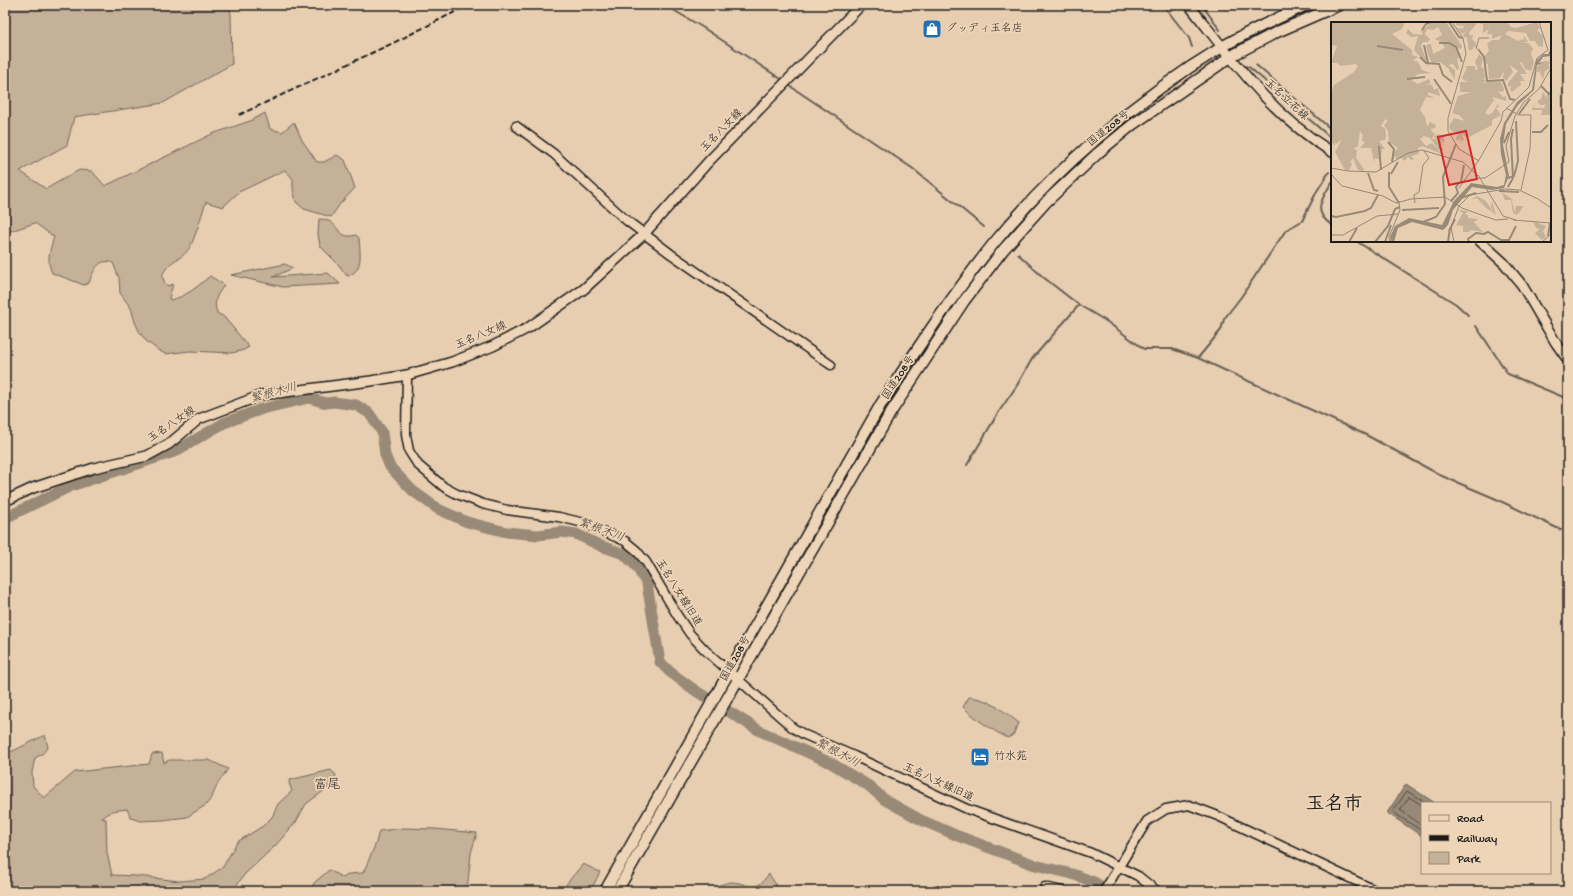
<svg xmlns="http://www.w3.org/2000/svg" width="1573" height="896" viewBox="0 0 1573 896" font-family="'Gochi Hand','Klee One',sans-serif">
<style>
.green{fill:#c5b098;stroke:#70665a}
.water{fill:#998a77;stroke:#675e53}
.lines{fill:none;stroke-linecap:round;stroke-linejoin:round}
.shore{stroke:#4e4840;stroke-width:1}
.stream{stroke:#675e53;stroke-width:2}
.river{stroke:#998a77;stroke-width:11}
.secondary-casing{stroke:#1c1c1c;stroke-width:11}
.primary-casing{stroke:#1c1c1c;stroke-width:12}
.highway-casing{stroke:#1c1c1c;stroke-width:13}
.secondary{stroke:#efd5b7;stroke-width:8}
.primary{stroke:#efd5b7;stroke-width:9}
.highway{stroke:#efd5b7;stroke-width:10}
.rail{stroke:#1c1c1c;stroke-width:2;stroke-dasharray:6 3;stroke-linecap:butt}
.labels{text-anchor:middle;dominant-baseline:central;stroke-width:3.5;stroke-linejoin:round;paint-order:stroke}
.poi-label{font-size:11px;fill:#1c1c1c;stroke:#efd5b7;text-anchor:start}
.street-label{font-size:11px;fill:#1c1c1c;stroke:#efd5b7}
.water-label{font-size:12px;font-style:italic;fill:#48423c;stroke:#efd5b7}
.quarter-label{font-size:13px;fill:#1c1c1c;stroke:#efd5b7}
.town-label{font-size:19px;font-weight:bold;fill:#1c1c1c;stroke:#efd5b7}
.inset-river{fill:none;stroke:#998a77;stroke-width:2}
.inset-road{fill:none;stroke:#968775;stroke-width:1}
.view{fill:#d62828;fill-opacity:0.15;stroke:#d62828;stroke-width:2}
.inset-edge{fill:none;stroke:#1c1c1c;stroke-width:2}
</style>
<rect width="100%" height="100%" fill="#e7ceb1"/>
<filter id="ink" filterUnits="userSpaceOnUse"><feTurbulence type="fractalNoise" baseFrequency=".025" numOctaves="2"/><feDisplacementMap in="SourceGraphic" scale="8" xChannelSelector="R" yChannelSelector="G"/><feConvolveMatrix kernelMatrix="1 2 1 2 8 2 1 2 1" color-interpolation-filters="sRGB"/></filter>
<g filter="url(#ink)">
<g class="green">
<path d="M5 5H229L231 14 232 64 163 103 74 117 67 145 20 171 46 189 79 170 92 171 105 186 212 134 250 121 265 113 270 129 282 132 294 122 302 140 317 162H324L337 155 345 160 355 188 340 204 331 217 304 209 296 202 293 189V179L285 170 239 192 223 207 206 202C202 213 194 243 188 250 179 262 170 258 162 276L165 283 168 286 173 284 169 298 170 300C186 297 198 286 210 276L224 285C217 296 213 299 217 313L224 317 249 347 244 350 232 353 190 351 165 354 158 350 146 341 139 331 135 322 131 308 120 293 119 278 113 263C98 257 93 272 89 283L84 285 52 273C46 260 50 250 54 237L35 223 5 233Z"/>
<path d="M319 219C341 219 335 241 356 235L359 238C360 252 364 272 347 276L338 264 320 246 318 234Z"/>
<polygon points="285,264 293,268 273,277 328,273 340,284 283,287 231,275"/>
<path d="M969 697C988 698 1004 711 1019 723L1013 735 1008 738C991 730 976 719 963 707Z"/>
<polygon points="45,735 48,747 42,754 35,758 32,772 33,786 44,798 75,772 149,764 152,754 162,753 164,763 169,760 209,760 228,769 218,783 212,797 206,805 187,817 163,820 140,821 131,818 127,809 112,811 102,818 106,819 107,853 112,875 137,876 179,881 205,879 223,867 237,842 263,826 272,817 278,804 292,791 289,783 290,780 331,770 336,775 333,784 306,804 296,822 275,846 245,874 232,891 5,891 5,753 13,751"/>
<polygon points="404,828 435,829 477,833 471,853 467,891 310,891 314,883 329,870 343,878 349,874 363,873 376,843 379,831"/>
<polygon points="583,864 600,872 591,890 565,891 567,883"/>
<path d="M769 874 780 891H705C715 888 721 883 732 882 742 882 752 890 760 884 764 881 766 877 769 874Z"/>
</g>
<polygon class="water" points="1406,784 1435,803 1422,803 1422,836 1387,813"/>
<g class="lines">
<g class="shore">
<polyline points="1422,805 1409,797 1400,810 1422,825"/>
<polyline points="1422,831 1394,813 1393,811 1407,791 1427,803"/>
</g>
<g class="stream">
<polyline points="665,5 702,27 784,81"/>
<polyline points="1163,5 1189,38 1192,47"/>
<polyline points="1202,5 1220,30"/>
<polyline points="1256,65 1332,130"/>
<polyline points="1243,66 1249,67 1332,139"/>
<polyline points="787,84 912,168 984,227"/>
<path d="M1332 182C1322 199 1311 212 1332 225"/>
<polyline points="1356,241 1456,304 1468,315"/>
<polyline points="1018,254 1043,277 1079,305 1106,321 1144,349 1172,349 1198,358 1366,435 1442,476 1494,498 1561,530"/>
<polyline points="1476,326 1508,374 1568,399"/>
<polyline points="1198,358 1221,330 1224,319 1241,297 1286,230 1302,221 1317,191 1329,172"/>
<polyline points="967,465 998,413 1016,387 1032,359 1079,305"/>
</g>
<polyline class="river" points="5,518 71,486 174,452 224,423 262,409 309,398 326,403 334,402 356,405 369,413 382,432 385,455 390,467 413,491 438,509 467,522 506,532 538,535 562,532 576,534 601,546 624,554 636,566 647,584 660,662 670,672 696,691 760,731 831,763 869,786 885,800 921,820 958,836 1035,865 1072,874 1094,882 1109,891"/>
<defs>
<g id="secondary">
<polyline points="516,126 554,154 626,220 671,254 831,365"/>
<polyline points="407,375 406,435 409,451 418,465 444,487 457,494 483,504 507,510 559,517 584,523 625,541 636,550 646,562 677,615 690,634 705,650 793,728 805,735 854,756 967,809 1091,853 1138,876 1157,891"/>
<polyline points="1045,887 1062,891"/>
<polyline points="1104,891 1147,821 1166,809 1189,805 1218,816 1377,891"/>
</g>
<g id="primary">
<path d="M1189 5C1234 61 1270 114 1332 152"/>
<polyline points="1480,241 1504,263 1522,285 1556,343 1568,360"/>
<polyline points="5,501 33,488 94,468 147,456 169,444 199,419 262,395 371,381 407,375 452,362 493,346 528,328 584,289 644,234 709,161 861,5"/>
</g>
<g id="highway">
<path d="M605 891 881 404C917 349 953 294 994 243 1056 168 1139 97 1222 47 1249 31 1278 18 1306 5"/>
<polyline points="617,891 891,412 964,301 1003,250 1047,201 1098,153 1132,125 1235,54 1277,32 1339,5"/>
</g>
</defs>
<use href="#secondary" class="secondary-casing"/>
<use href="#primary" class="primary-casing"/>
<use href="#highway" class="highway-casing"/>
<use href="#secondary" class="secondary"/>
<use href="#primary" class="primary"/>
<use href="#highway" class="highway"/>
<polyline class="rail" points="239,115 393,43 469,5"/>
</g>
</g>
<defs>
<symbol id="shop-square" viewBox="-11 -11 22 22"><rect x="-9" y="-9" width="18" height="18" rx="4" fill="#1f6fb2" stroke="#efd5b7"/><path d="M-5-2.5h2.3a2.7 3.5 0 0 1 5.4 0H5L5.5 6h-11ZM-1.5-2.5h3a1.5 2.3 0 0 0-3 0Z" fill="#fff"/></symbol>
<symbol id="hotel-square" viewBox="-11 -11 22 22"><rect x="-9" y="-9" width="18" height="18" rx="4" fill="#1f6fb2" stroke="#efd5b7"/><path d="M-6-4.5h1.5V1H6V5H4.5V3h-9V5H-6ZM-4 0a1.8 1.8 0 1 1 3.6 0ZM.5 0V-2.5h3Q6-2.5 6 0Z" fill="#fff"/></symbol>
</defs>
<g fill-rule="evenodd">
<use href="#shop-square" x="921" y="18" width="22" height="22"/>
<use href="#hotel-square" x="969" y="746" width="22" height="22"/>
</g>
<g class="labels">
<g class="poi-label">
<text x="946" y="29">グッディ玉名店</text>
<text x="994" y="757">竹水苑</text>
</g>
<g class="street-label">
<text transform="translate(1286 100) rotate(43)">玉名立花線</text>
<text transform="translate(1109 129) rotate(-39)">国道208号</text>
<text transform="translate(722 131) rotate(-46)">玉名八女線</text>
<text transform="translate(481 336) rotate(-23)">玉名八女線</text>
<text transform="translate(899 378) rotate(-57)">国道208号</text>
<text transform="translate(172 425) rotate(-34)">玉名八女線</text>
<text transform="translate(678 593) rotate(58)">玉名八女線旧道</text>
<text transform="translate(736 659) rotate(-61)">国道208号</text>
<text transform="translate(938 783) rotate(25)">玉名八女線旧道</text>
</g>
<g class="water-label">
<text transform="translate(274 394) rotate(-15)">繁根木川</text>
<text transform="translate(601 531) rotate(20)">繁根木川</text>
<text transform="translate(837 754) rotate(28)">繁根木川</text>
</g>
<g class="quarter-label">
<text x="327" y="785">富尾</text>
</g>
<g class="town-label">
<text x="1334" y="805">玉名市</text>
</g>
</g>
<g transform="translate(1331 22)">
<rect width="220" height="220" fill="#e7ceb1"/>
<path d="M0 0H74L71 7 61 12 81 28V33L87 35 82 38 87 40 91 48 100 51 87 52 80 58 87 62 98 57 100 61 96 62 101 63 103 68 107 66 109 74 97 70V73L104 76 95 75 89 88 94 95 96 105 99 100 105 103 104 106 99 107 104 112 101 116 105 118 103 114 108 112 113 115V121L109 118 113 124 106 118 113 129 108 128 99 116 93 114 89 117 95 124 101 121 111 132 91 124 87 126 88 132 80 134 83 137 80 138 77 135 73 139 71 136 65 137 62 131 67 126 58 120 57 109 53 103 57 99 54 97 50 104 54 106 55 114 54 118 48 119 54 127H51V133L49 126 50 138 44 136 43 140 40 126H29L34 120 31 119 32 113 29 109 27 124 22 127 26 128 25 136 33 147 32 149 27 148 22 136 19 140 21 142 18 148H14L4 130 11 117 5 122 4 119V124L0 119V71L3 63 23 50 27 44 24 42 10 44 6 41H0L6 24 0 23ZM101 0H115L131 24 130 27 125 26 130 33 126 37 128 46 126 48 122 42 117 43 124 48V58L117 46 109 40 101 41 98 35 95 24 97 22H100L102 32 114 26 110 20 104 17 111 13 107 5 102 8 96 7 94 12 99 17 97 20H92L90 24 98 45 83 28 87 14 80 15 75 11 77 7 82 12 92 13 90 9ZM124 0H176L180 5 185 6 206 0 209 6 206 8 212 14V25L207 24 204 19H199L195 11 177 9 174 12 187 19 192 17 194 19 192 14 194 15 197 20H190L197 21 202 26 200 32 203 40 200 49 194 47 191 40 189 41 196 52H189L194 59H189L190 63 181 70 179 68 180 64 177 65V61L187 49 179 43 182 50 175 59 172 56 173 49 169 56 158 57 157 42 154 41 153 35 158 29 156 22 161 18H168L171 13 161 17V12H156L158 7 152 11V2L146 1 138 11 139 14 142 12 141 17 145 21V26L142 24V27L138 29 136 16 132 14 134 10 131 12 126 6 132 7 133 4 125 3ZM148 32 152 36 150 45 153 47 154 55 152 57 155 58 152 61 162 59 170 60 174 69 173 67 172 70 167 69 172 75 175 74V79L161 75 163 78 154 91 157 93 161 91 167 82 168 85 165 86 170 93 161 98V103L136 116 130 111 133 117 129 121 130 116 126 119 125 116 128 111 120 109 118 104 123 96 134 99 128 93 121 91 127 74 141 70H129V60H138L135 59 137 56 134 59 131 56 136 45 134 44H144V48L147 47 144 40ZM216 40H220L217 43 219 46 214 49 212 57 208 49 205 51 206 46 208 42ZM212 70 216 76V72L219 73 220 93H210L211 88H201V86L204 83 203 86H213L215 82 213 83H205H209L206 79 210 77ZM171 171 180 176 184 191 185 184H193L186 193 182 191 180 178H174L177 185ZM146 174 155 179 163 192 160 185 161 179 165 193 154 185 146 176 141 177ZM128 188 137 189 134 192 137 193V196L147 197 143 200 152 210 140 208 138 210H132V204L125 203 132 191ZM202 199 215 204 212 209 215 215 211 218 204 211 209 207 205 206Z" fill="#c5b098"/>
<path d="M220 26V34L212 35 208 41 220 38 206 43 203 68 187 83 175 102 172 123 178 154 173 166 161 168 141 165 122 188 117 203 112 208 81 200 67 206 63 220H60L59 215 64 204 78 196 111 203 123 179 140 161 166 165 173 163 175 153 169 128 170 132 169 117 173 101 186 80 201 68 205 39 212 32H217Z" fill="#998a77"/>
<path class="inset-river" d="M118 0 128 15 132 16M91 8 95 2 100 0M108 21H118L125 25 131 40M93 23 97 41M46 24 72 28M147 27 153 35 156 59 172 58 179 77 184 78M89 35 95 41 108 42 112 53 121 60M76 57 94 55M103 57 120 82M210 64 218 72 220 70M188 92 199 77M201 110H210L217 103M57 120 63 127 61 140M173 121 178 110M48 124 50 148M58 150V165L68 181M37 151 43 168 47 169M60 152 67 140M177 156 183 154 187 139 185 99M130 160 133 143M177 165 182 156 180 117 182 107M168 169 188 170M130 176 145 171M120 179 127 171 125 165 129 160M71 188 108 186M0 194 5 195 34 189 40 186 47 173M92 200 105 195 114 182 112 155 125 122M118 209 124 197M217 214 219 201M18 220 26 206M44 220 57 204 64 187 69 185M54 220 60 203M117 220 119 206M138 220 137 217 145 211 153 212 157 210 170 218H178L185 204"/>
<path class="inset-road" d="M121 0 132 16 135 32 117 96V109L128 127 148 139M145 27 148 16H158M175 86 188 93H200L199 127 190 168M0 146 17 149 45 150 77 131 91 128 132 140 147 154M0 152 11 164 52 174 65 181 80 177 114 175 131 186 153 194 165 198 177 197M147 153 172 194 185 198M147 156H154L178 140 175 124 184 94 193 80 208 67 220 46M128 166 148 138 170 99 172 90 198 65 206 36 217 28 208 0M84 181 83 173 88 170 92 143 98 136 93 129M182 198 220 201M0 213H12L46 194 67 192M59 220 58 215 69 188 68 181M123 220 120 205 128 184 139 173 174 167 188 168 207 177 220 186M211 220 220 212"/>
<path class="view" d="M135 109 146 157 118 163 107 115Z"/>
<rect width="220" height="220" class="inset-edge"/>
</g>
<rect width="1573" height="896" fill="none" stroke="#efd5b7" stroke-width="20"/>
<rect x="10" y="10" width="1553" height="876" fill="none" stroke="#1c1c1c" stroke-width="1.5" filter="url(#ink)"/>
<rect x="1421" y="802" width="130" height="72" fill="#efd5b7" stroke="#9b8b79"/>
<rect x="1429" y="815" width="20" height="6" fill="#efd5b7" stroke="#9b8b79"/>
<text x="1457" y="822" font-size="12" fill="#1c1c1c">Road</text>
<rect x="1429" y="835" width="20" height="6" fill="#1c1c1c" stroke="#9b8b79"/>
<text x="1457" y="842" font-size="12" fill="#1c1c1c">Railway</text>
<rect x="1429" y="852" width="20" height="12" fill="#c5b098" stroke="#9b8b79"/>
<text x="1457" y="862" font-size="12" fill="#1c1c1c">Park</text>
</svg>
